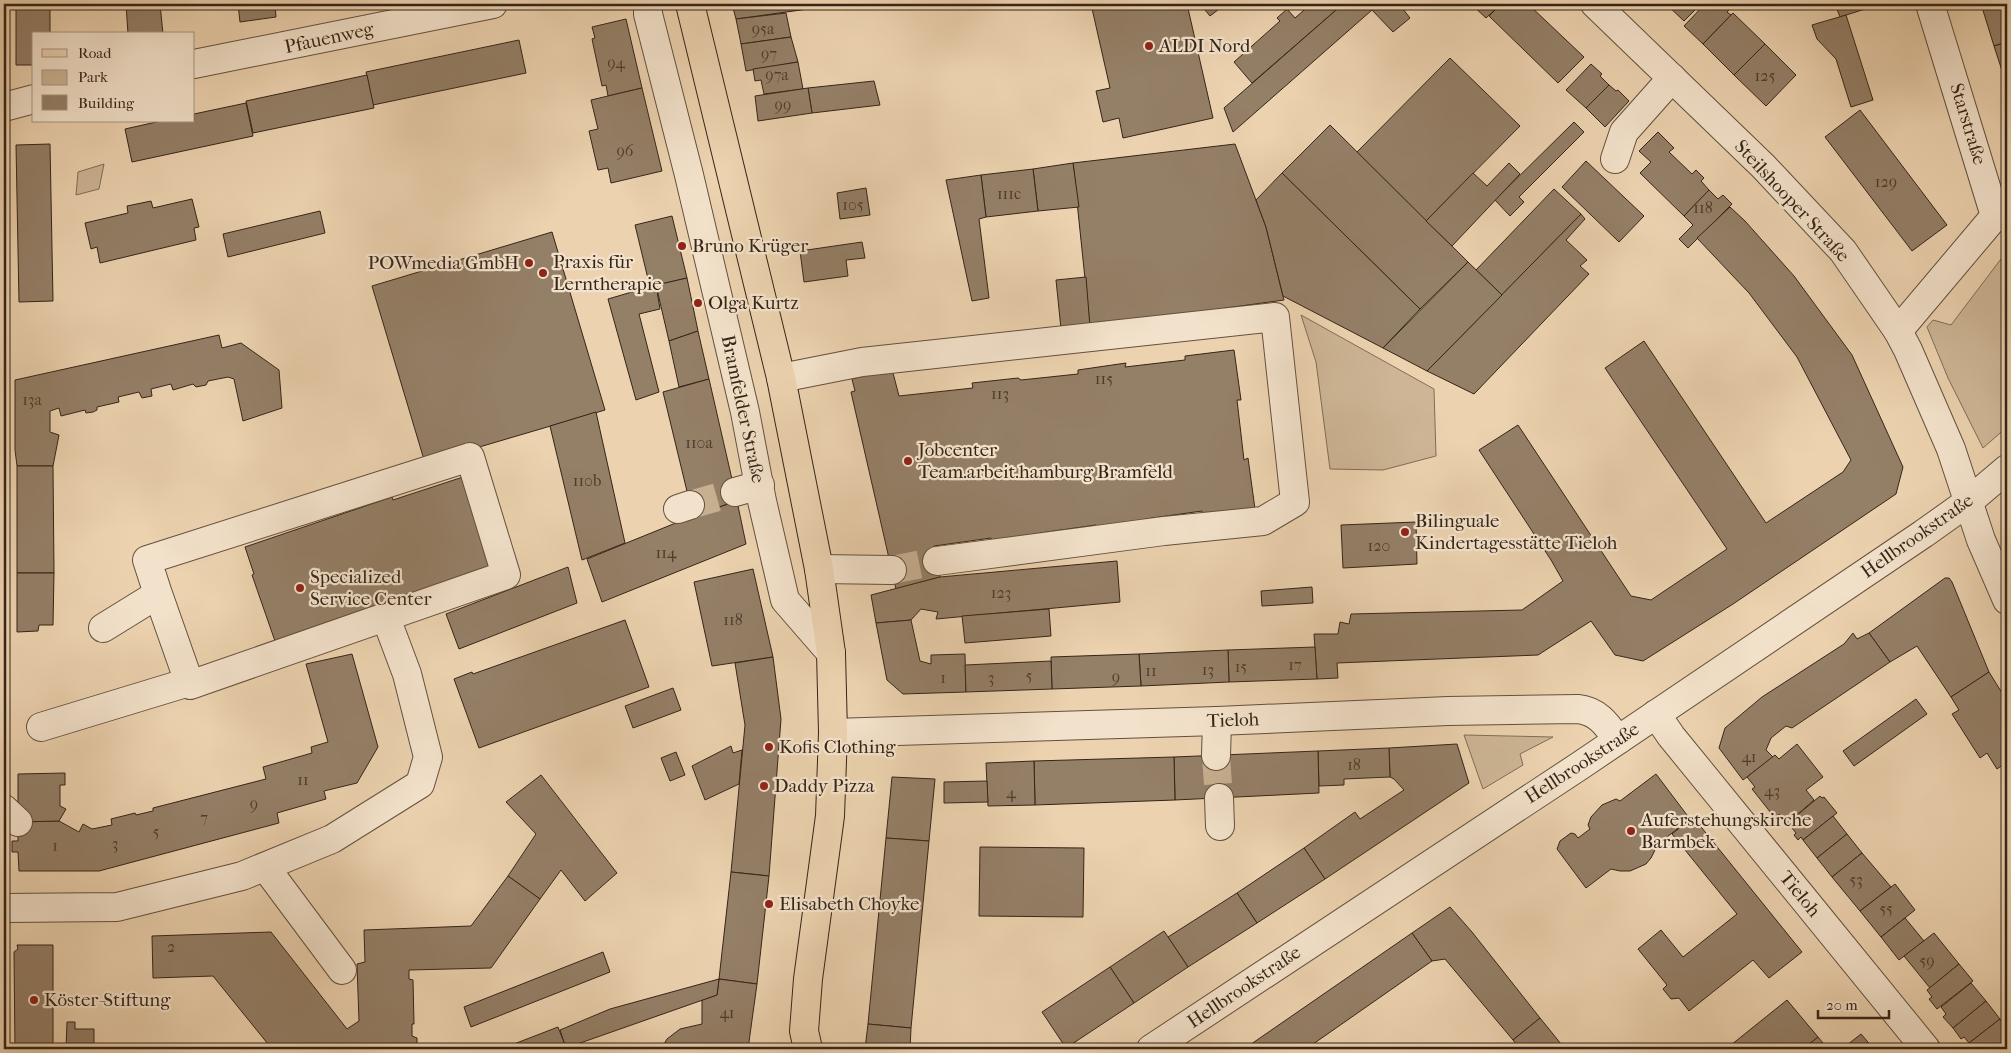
<svg xmlns="http://www.w3.org/2000/svg" width="2011" height="1053" viewBox="0 0 2011 1053" font-family="'IM FELL French Canon',serif">
<style>
.green{fill:#cdb595;stroke:#816d56}
.building{fill:#947f67;stroke:#352518}
.lines{fill:none;stroke-linecap:round;stroke-linejoin:round}
.minor-tunnel{stroke:#c7af91;stroke-width:28;stroke-dasharray:28 14;stroke-linecap:butt}
.minor-casing{stroke:#63503e;stroke-width:30}
.major-casing{stroke:#352518;stroke-width:30}
.minor{stroke:#f3e2cb;stroke-width:28}
.major{stroke:#ecd2af;stroke-width:28}
.poi-dot{fill:#8f2418;stroke:#f3e2cb;stroke-width:2}
.labels{text-anchor:middle;dominant-baseline:central;stroke-width:4.5;stroke-linejoin:round;paint-order:stroke}
.number-label{font-size:16px;fill:#4d3c2c}
.street-label{font-size:19px;fill:#352518;stroke:#f3e2cb}
.poi-label{font-size:19px;fill:#352518;stroke:#f3e2cb;text-anchor:start}
</style>
<rect width="100%" height="100%" fill="#ecd2af"/>
<filter id="stains"><feTurbulence type="fractalNoise" baseFrequency=".004" numOctaves="4"/><feColorMatrix values="0 0 0 0 .2 0 0 0 0 .09 0 0 0 0 .02 0 0 0 .5 -.17"/></filter>
<radialGradient id="worn" r=".72"><stop offset=".6" stop-color="#630" stop-opacity="0"/><stop offset="1" stop-color="#630" stop-opacity=".3"/></radialGradient>
<g class="green">
<polygon points="104,164 99,189 76,195 78,172"/>
<polygon points="2007,251 2007,427 1983,448 1948,378 1927,327 1933,320 1951,325"/>
<polygon points="1301,315 1434,389 1436,456 1383,470 1330,469 1316,362"/>
<polygon points="1464,735 1553,737 1520,754 1523,765 1483,789"/>
</g>
<g class="building">
<polygon points="126,4 160,4 163,34 128,34"/>
<polygon points="238,4 275,4 276,17 240,22"/>
<polygon points="732,4 807,4 808,9 736,19"/>
<polygon points="823,4 857,4 824,8"/>
<polygon points="1091,4 1187,4 1213,118 1123,138 1119,118 1103,122 1096,91 1110,88"/>
<polygon points="1200,4 1221,4 1223,6 1210,16"/>
<polygon points="1311,4 1343,4 1252,83 1234,62 1280,21 1277,18 1287,9 1295,18"/>
<polygon points="1343,4 1399,4 1410,18 1393,32 1372,10 1233,132 1224,108"/>
<polygon points="1471,4 1501,4 1486,18"/>
<polygon points="1501,4 1528,4 1584,57 1558,83 1489,16"/>
<polygon points="1666,4 1701,4 1684,21"/>
<polygon points="1705,4 1735,4 1727,12 1731,15 1703,44 1684,26"/>
<polygon points="1835,4 1881,4 1840,17"/>
<polygon points="1981,4 2007,4 2007,42 1994,46"/>
<polygon points="16,5 50,5 50,34 34,34 34,65 16,65"/>
<polygon points="786,13 791,37 741,44 736,19"/>
<polygon points="1733,13 1765,44 1734,75 1703,44"/>
<polygon points="1846,15 1873,100 1851,107 1836,59 1817,39 1812,25"/>
<polygon points="626,19 642,88 608,96 606,85 602,86 592,39 595,38 592,27"/>
<polygon points="791,37 798,62 746,71 741,44"/>
<polygon points="519,40 526,73 373,105 366,72"/>
<polygon points="2007,42 2007,86 1994,46"/>
<polygon points="1765,44 1796,75 1766,106 1734,75"/>
<polygon points="1450,58 1520,126 1426,221 1357,152"/>
<polygon points="798,62 803,89 764,94 761,80 755,81 753,69"/>
<polygon points="1591,64 1602,74 1600,76 1609,85 1586,108 1566,90"/>
<polygon points="367,75 374,108 253,133 246,101"/>
<polygon points="874,81 880,105 812,113 808,88"/>
<polygon points="1609,85 1616,91 1618,90 1629,101 1605,127 1586,108"/>
<polygon points="642,88 662,171 611,183 608,168 598,170 589,131 598,129 591,100"/>
<polygon points="808,88 812,113 758,121 755,96"/>
<polygon points="246,103 253,136 132,162 125,129 161,121 194,121 194,114"/>
<polygon points="1860,110 1947,225 1912,251 1825,137"/>
<polygon points="1574,122 1584,132 1519,197 1524,202 1510,216 1495,200"/>
<polygon points="1330,125 1468,262 1420,309 1282,173"/>
<polygon points="1658,132 1674,148 1669,152 1692,174 1696,170 1704,178 1701,181 1709,190 1684,216 1640,173 1651,162 1639,151"/>
<polygon points="50,144 53,301 19,302 16,145"/>
<polygon points="1235,144 1266,227 1284,300 1090,327 1073,163"/>
<polygon points="1586,161 1644,216 1619,242 1562,187"/>
<polygon points="1073,163 1079,207 1038,211 1033,169"/>
<polygon points="1509,163 1520,174 1452,246 1426,221 1473,173 1487,186"/>
<polygon points="1033,169 1038,211 986,217 981,175"/>
<polygon points="1282,173 1420,309 1383,348 1283,296 1266,227 1256,200"/>
<polygon points="981,175 986,217 979,219 989,298 972,301 946,180"/>
<polygon points="866,188 870,215 840,219 837,193"/>
<polygon points="1554,189 1581,214 1502,295 1476,270"/>
<polygon points="1709,190 1718,199 1723,195 1732,204 1688,248 1679,239 1693,225 1684,216"/>
<polygon points="192,199 199,227 194,228 196,240 100,263 97,247 91,249 85,223 128,213 127,206 151,201 153,208"/>
<polygon points="1730,207 1745,221 1794,276 1852,355 1903,467 1896,494 1733,604 1643,661 1615,655 1591,621 1538,655 1337,663 1338,678 1317,679 1314,634 1338,634 1340,622 1349,624 1351,614 1522,610 1563,581 1551,560 1479,450 1518,425 1631,596 1651,600 1727,549 1605,368 1644,341 1766,523 1843,472 1851,460 1797,357 1749,293 1697,238"/>
<polygon points="320,211 325,233 228,257 223,234"/>
<polygon points="1581,214 1585,219 1566,240 1587,260 1580,266 1589,274 1474,394 1427,371"/>
<polygon points="672,216 687,278 650,287 635,225"/>
<polygon points="552,232 605,410 425,463 372,286"/>
<polygon points="862,242 865,258 846,260 848,276 804,282 800,251"/>
<polygon points="1468,262 1502,295 1427,371 1383,348"/>
<polygon points="1086,277 1090,327 1061,329 1056,280"/>
<polygon points="687,278 698,331 669,341 656,285"/>
<polygon points="656,285 660,309 639,314 659,392 636,400 608,299"/>
<polygon points="698,331 709,379 679,387 669,341"/>
<polygon points="219,335 222,348 241,343 279,370 282,408 243,421 234,379 228,377 208,381 206,385 196,387 193,384 173,390 171,384 151,389 152,396 142,398 139,392 118,397 119,402 97,407 97,410 93,412 86,413 85,410 61,416 59,408 50,411 50,432 59,435 53,466 17,466 15,450 15,380"/>
<polygon points="1234,350 1241,400 1237,400 1244,460 1248,458 1255,509 1204,516 1202,511 1145,519 1144,523 1099,529 1096,525 1040,533 1038,537 992,542 991,538 934,546 940,577 896,589 851,392 855,391 852,379 892,369 899,396 973,388 972,383 1018,378 1021,380 1078,374 1078,370 1126,363 1125,367 1185,360 1185,356"/>
<polygon points="709,379 737,501 693,516 663,392"/>
<polygon points="596,412 625,543 582,560 550,426"/>
<polygon points="17,466 53,466 54,573 17,573"/>
<polygon points="463,477 494,570 276,644 252,575 254,574 245,547 392,497 393,500"/>
<polygon points="737,501 746,544 602,602 587,559 693,516"/>
<polygon points="1416,522 1417,564 1343,568 1341,525"/>
<polygon points="1117,561 1120,602 936,619 938,612 921,609 911,620 876,623 871,595 940,577"/>
<polygon points="568,567 577,603 459,649 446,614"/>
<polygon points="753,569 773,657 712,666 694,582"/>
<polygon points="17,573 54,573 53,625 39,625 38,631 17,632"/>
<polygon points="1945,578 1949,578 1952,582 1989,672 1951,697 1917,646 1890,662 1869,633"/>
<polygon points="1312,587 1313,603 1262,606 1261,591"/>
<polygon points="1049,609 1051,636 965,643 962,616"/>
<polygon points="625,620 649,687 479,748 454,679 472,672 473,674"/>
<polygon points="911,620 920,661 931,664 931,655 965,654 966,692 903,694 887,680 876,623"/>
<polygon points="1853,633 1857,639 1869,633 1890,662 1792,728 1786,726 1771,738 1766,750 1773,757 1743,780 1719,748 1725,728 1762,697 1844,644"/>
<polygon points="1315,647 1317,679 1229,682 1228,650"/>
<polygon points="1228,650 1229,682 1141,686 1139,654"/>
<polygon points="352,654 378,747 357,783 324,791 326,799 277,813 279,823 99,871 19,871 18,852 12,852 12,841 18,841 18,822 59,821 79,832 83,824 92,829 112,825 111,819 135,813 136,815 153,811 153,808 266,779 263,767 312,753 311,747 328,742 306,664"/>
<polygon points="1139,654 1141,686 1052,689 1051,657"/>
<polygon points="773,657 781,719 769,876 731,872 745,725 735,663"/>
<polygon points="1051,661 1052,689 966,692 965,665"/>
<polygon points="1989,672 2007,701 2007,762 1997,769 1987,753 1980,758 1952,714 1959,710 1951,697"/>
<polygon points="673,688 681,710 633,728 625,706"/>
<polygon points="1916,699 1927,714 1854,766 1843,751"/>
<polygon points="1457,744 1469,783 1325,879 1304,848 1355,812 1360,819 1404,790 1394,779 1390,777 1389,748"/>
<polygon points="1797,744 1823,777 1806,790 1814,800 1788,823 1779,814 1775,818 1752,789 1755,787 1747,777 1775,755 1779,759"/>
<polygon points="731,746 733,753 742,750 739,784 705,800 692,766"/>
<polygon points="1389,748 1390,777 1344,779 1344,785 1319,786 1318,751"/>
<polygon points="1318,751 1319,793 1175,800 1174,757"/>
<polygon points="676,752 685,775 670,781 661,758"/>
<polygon points="1174,757 1175,800 1035,805 1034,761"/>
<polygon points="1034,761 1035,805 988,806 986,763"/>
<polygon points="65,773 65,785 60,785 60,806 66,809 59,821 18,822 18,774"/>
<polygon points="1656,774 1690,819 1658,844 1651,858 1646,864 1630,871 1620,871 1611,869 1586,888 1557,849 1560,841 1571,833 1575,834 1578,838 1590,829 1588,825 1591,817 1602,805 1616,799 1620,801"/>
<polygon points="541,775 617,873 585,901 561,870 540,899 508,876 536,834 506,802"/>
<polygon points="892,777 935,779 929,841 886,838"/>
<polygon points="987,781 988,802 944,803 944,782"/>
<polygon points="1820,796 1822,798 1824,797 1837,813 1803,840 1801,837 1798,840 1794,835 1796,833 1788,823"/>
<polygon points="1833,816 1847,834 1817,858 1803,840"/>
<polygon points="1693,817 1802,952 1769,978 1753,960 1689,1011 1679,998 1671,999 1663,989 1667,985 1638,949 1661,930 1683,957 1737,914 1672,834"/>
<polygon points="1847,834 1862,853 1832,877 1817,858"/>
<polygon points="886,838 929,841 911,1028 868,1024"/>
<polygon points="980,847 1084,848 1083,917 979,916"/>
<polygon points="1304,848 1325,879 1257,923 1237,893"/>
<polygon points="1862,853 1891,887 1860,911 1832,877"/>
<polygon points="731,872 769,876 757,984 719,979"/>
<polygon points="508,876 540,899 491,968 409,970 409,979 413,980 414,1024 412,1024 412,1036 417,1038 417,1049 272,1049 213,976 153,978 152,936 271,932 347,1029 359,1021 357,964 365,962 364,930 471,926"/>
<polygon points="1895,884 1915,910 1881,937 1860,911"/>
<polygon points="1237,893 1257,923 1188,967 1168,937"/>
<polygon points="1450,907 1472,932 1540,1018 1513,1040 1445,959 1432,961 1412,933"/>
<polygon points="1905,918 1924,941 1899,960 1881,937"/>
<polygon points="1164,931 1188,967 1134,1003 1110,967"/>
<polygon points="1412,933 1432,961 1306,1049 1244,1049"/>
<polygon points="1934,933 1959,964 1930,988 1904,956"/>
<polygon points="17,945 53,945 53,1049 15,1049 14,952 18,949"/>
<polygon points="603,952 610,972 471,1027 464,1007"/>
<polygon points="1959,964 1973,981 1937,1009 1929,999 1932,997 1927,990"/>
<polygon points="1110,967 1134,1003 1066,1048 1042,1012"/>
<polygon points="719,979 757,984 748,1049 661,1049 667,1039 680,1029 702,1024 702,1000 717,995"/>
<polygon points="719,979 717,995 566,1048 560,1030 610,1009"/>
<polygon points="1971,983 1986,1001 1953,1028 1943,1017 1946,1014 1941,1007"/>
<polygon points="1787,1000 1818,1037 1803,1049 1726,1049"/>
<polygon points="1986,1001 2000,1019 1969,1043 1964,1037 1961,1039 1953,1028"/>
<polygon points="1540,1018 1553,1034 1565,1049 1520,1049 1513,1040"/>
<polygon points="2000,1019 2007,1028 2007,1043 1999,1049 1974,1049 1969,1043"/>
<polygon points="67,1022 75,1022 75,1029 94,1029 94,1049 66,1049"/>
<polygon points="868,1024 911,1028 910,1049 865,1049"/>
<polygon points="558,1027 565,1045 554,1049 501,1049"/>
<polygon points="1861,1034 1874,1049 1842,1049"/>
<polygon points="1818,1037 1828,1049 1803,1049"/>
</g>
<g class="lines">
<g class="minor-tunnel">
<polyline points="690,505 735,492"/>
<polyline points="892,570 937,561"/>
<polyline points="1216,756 1219,798"/>
</g>
<defs>
<g id="minor">
<polyline points="648,4 648,14 689,175 745,412 762,501 785,600 831,653"/>
<polyline points="1595,4 1763,166 1843,251 1898,331 1908,350 1951,449 1981,540 2007,600"/>
<polyline points="194,64 493,4"/>
<polyline points="4,107 34,99"/>
<polyline points="1615,159 1624,132 1672,78"/>
<polyline points="1898,331 1995,216 1930,4"/>
<polyline points="781,378 862,362 1275,317 1295,502 1263,521 1164,531 937,561"/>
<polyline points="735,492 760,485"/>
<polyline points="678,509 690,505"/>
<polyline points="819,569 892,570"/>
<polyline points="103,628 158,594 190,685 506,575 470,457 147,560 158,594"/>
<polyline points="1656,714 1671,736 1926,1049"/>
<polyline points="41,727 189,682"/>
<path d="M833 733 1217 721 1448 711 1578 709C1598 711 1607 725 1618 740"/>
<polyline points="1216,756 1217,721"/>
<polyline points="1219,798 1220,826"/>
<polyline points="4,809 18,822"/>
<polyline points="266,868 342,970"/>
<polyline points="4,908 117,907 242,876 332,839 420,784 428,757 407,674 386,618"/>
<polyline points="1151,1049 1581,765 1923,534 1968,502 2007,469"/>
</g>
<polyline id="major" points="690,4 781,378 819,569 831,653 833,733 830,816 808,979 804,1031 808,1049"/>
</defs>
<use href="#minor" class="minor-casing"/>
<use href="#major" class="major-casing"/>
<use href="#minor" class="minor"/>
<use href="#major" class="major"/>
</g>
<g class="poi-dot">
<circle cx="1149" cy="46" r="5"/>
<circle cx="682" cy="246" r="5"/>
<circle cx="529" cy="263" r="5"/>
<circle cx="543" cy="273" r="5"/>
<circle cx="698" cy="303" r="5"/>
<circle cx="908" cy="461" r="5"/>
<circle cx="1405" cy="532" r="5"/>
<circle cx="300" cy="588" r="5"/>
<circle cx="769" cy="747" r="5"/>
<circle cx="764" cy="786" r="5"/>
<circle cx="1631" cy="831" r="5"/>
<circle cx="769" cy="904" r="5"/>
<circle cx="34" cy="1000" r="5"/>
</g>
<g class="labels">
<g class="number-label">
<text x="763" y="28">95a</text>
<text x="769" y="53">97</text>
<text x="616" y="62">94</text>
<text x="777" y="74">97a</text>
<text x="1765" y="75">125</text>
<text x="783" y="104">99</text>
<text x="625" y="150">96</text>
<text x="1886" y="181">129</text>
<text x="1009" y="193">111c</text>
<text x="853" y="204">105</text>
<text x="1703" y="207">118</text>
<text x="1104" y="378">115</text>
<text x="1000" y="393">113</text>
<text x="32" y="399">13a</text>
<text x="699" y="442">110a</text>
<text x="587" y="480">110b</text>
<text x="1379" y="545">120</text>
<text x="666" y="552">114</text>
<text x="1001" y="592">123</text>
<text x="733" y="619">118</text>
<text x="1295" y="664">17</text>
<text x="1241" y="666">15</text>
<text x="1208" y="669">13</text>
<text x="1151" y="670">11</text>
<text x="1029" y="675">5</text>
<text x="1116" y="676">9</text>
<text x="943" y="677">1</text>
<text x="991" y="677">3</text>
<text x="1749" y="756">41</text>
<text x="1354" y="764">18</text>
<text x="303" y="779">11</text>
<text x="1772" y="790">43</text>
<text x="1011" y="792">4</text>
<text x="254" y="803">9</text>
<text x="204" y="817">7</text>
<text x="156" y="831">5</text>
<text x="115" y="843">3</text>
<text x="55" y="845">1</text>
<text x="1856" y="879">53</text>
<text x="1886" y="908">55</text>
<text x="171" y="946">2</text>
<text x="1927" y="960">59</text>
<text x="727" y="1012">41</text>
</g>
<g class="street-label">
<text transform="translate(329 38) rotate(-12)">Pfauenweg</text>
<text transform="translate(1968 124) rotate(73)">Starstraße</text>
<text transform="translate(1792 201) rotate(47)">Steilshooper Straße</text>
<text transform="translate(743 409) rotate(78)">Bramfelder Straße</text>
<text transform="translate(1917 536) rotate(-35)">Hellbrookstraße</text>
<text transform="translate(1233 720) rotate(-2)">Tieloh</text>
<text transform="translate(1582 763) rotate(-33)">Hellbrookstraße</text>
<text transform="translate(1800 894) rotate(51)">Tieloh</text>
<text transform="translate(1244 987) rotate(-34)">Hellbrookstraße</text>
</g>
<g class="poi-label">
<text x="1159" y="46">ALDI Nord</text>
<text x="692" y="246">Bruno Krüger</text>
<text x="553" y="262">Praxis für<tspan x="553" dy="22">Lerntherapie</tspan></text>
<text x="519" y="263" text-anchor="end">POWmedia GmbH</text>
<text x="708" y="303">Olga Kurtz</text>
<text x="918" y="450">Jobcenter<tspan x="918" dy="22">Team.arbeit.hamburg Bramfeld</tspan></text>
<text x="1415" y="521">Bilinguale<tspan x="1415" dy="22">Kindertagesstätte Tieloh</tspan></text>
<text x="310" y="577">Specialized<tspan x="310" dy="22">Service Center</tspan></text>
<text x="779" y="747">Kofis Clothing</text>
<text x="774" y="786">Daddy Pizza</text>
<text x="1641" y="820">Auferstehungskirche<tspan x="1641" dy="22">Barmbek</tspan></text>
<text x="779" y="904">Elisabeth Choyke</text>
<text x="44" y="1000">Köster-Stiftung</text>
</g>
</g>
<rect width="2011" height="1053" fill="none" stroke="#ecd2af" stroke-width="20"/>
<rect x="5" y="5" width="2001" height="1043" fill="none" stroke="#352518" stroke-width="2.5"/>
<rect x="10" y="10" width="1991" height="1033" fill="none" stroke="#352518"/>
<rect x="32" y="32" width="162" height="90" fill="#f3e2cb" stroke="#a79683"/>
<rect x="42" y="49" width="25" height="8" fill="#ecd2af" stroke="#a79683"/>
<text x="78" y="58" font-size="15" fill="#352518">Road</text>
<rect x="42" y="70" width="25" height="15" fill="#cdb595" stroke="#a79683"/>
<text x="78" y="82" font-size="15" fill="#352518">Park</text>
<rect x="42" y="95" width="25" height="15" fill="#947f67" stroke="#a79683"/>
<text x="78" y="108" font-size="15" fill="#352518">Building</text>
<path d="M1818 1010v8h71v-8" fill="none" stroke="#352518" stroke-width="2.5"/>
<text x="1826" y="1010" font-size="15" fill="#352518" stroke="#f3e2cb" stroke-width="4" paint-order="stroke">20 m</text>
<rect width="100%" height="100%" filter="url(#stains)"/>
<rect width="100%" height="100%" fill="url(#worn)"/>
</svg>
